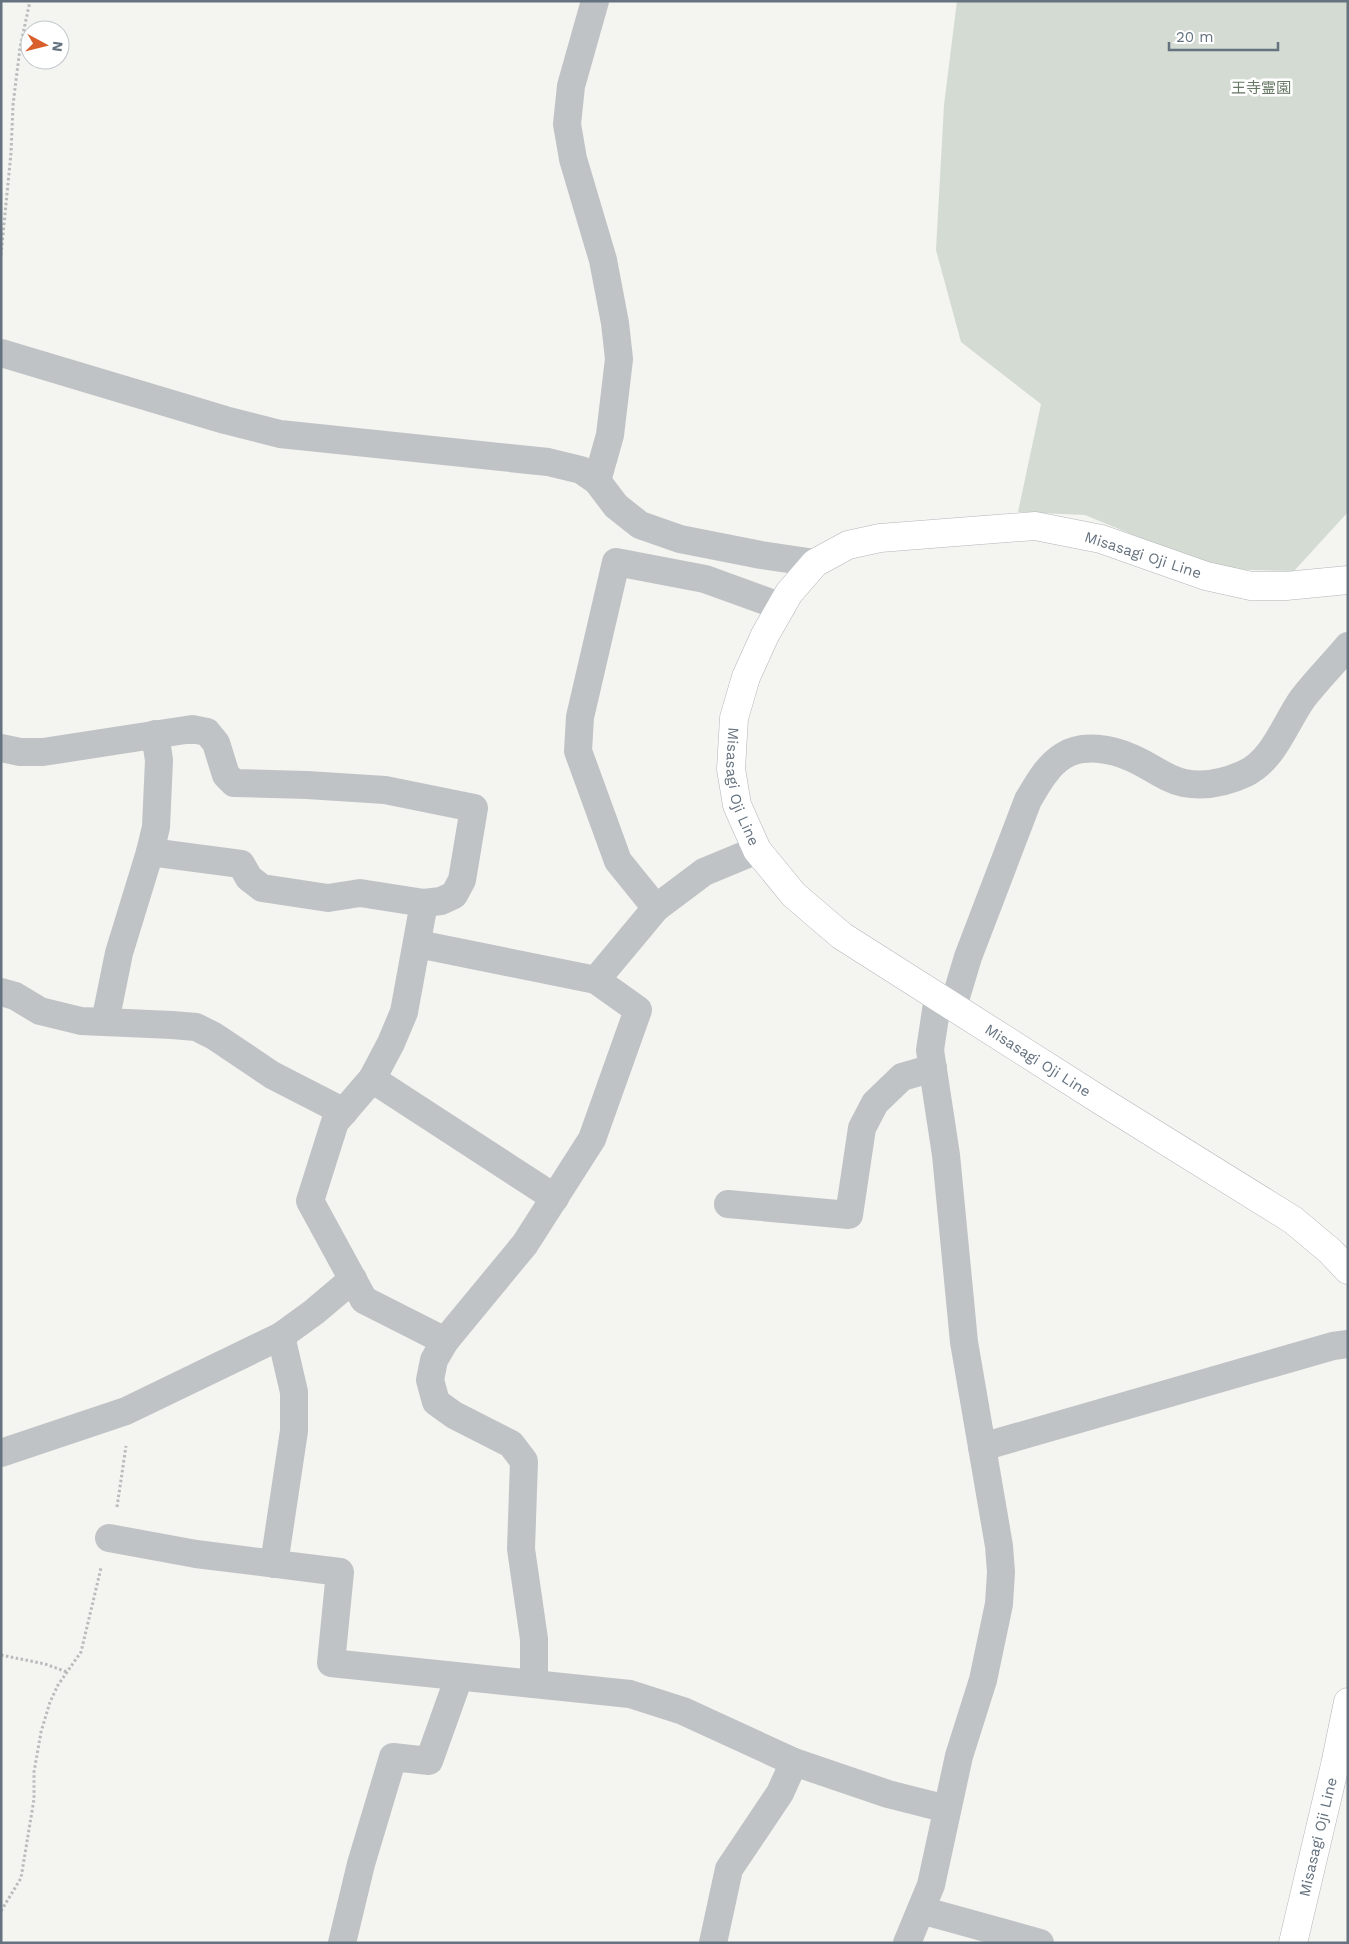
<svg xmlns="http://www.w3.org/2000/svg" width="1349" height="1944" viewBox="0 0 1349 1944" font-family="'Work Sans','Noto Sans JP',sans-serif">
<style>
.green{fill:#d4dbd2}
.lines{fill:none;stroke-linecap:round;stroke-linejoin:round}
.secondary-casing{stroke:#b2b6ba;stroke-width:29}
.path{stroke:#b9bbbd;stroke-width:3;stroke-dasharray:2.5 2.5;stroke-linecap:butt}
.minor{stroke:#bfc3c6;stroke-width:28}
.secondary{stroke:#fff;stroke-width:28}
.labels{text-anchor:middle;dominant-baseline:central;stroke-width:5;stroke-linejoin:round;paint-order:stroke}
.park-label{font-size:15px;fill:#667763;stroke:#fff}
.street-label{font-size:15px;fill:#65727f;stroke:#fff}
</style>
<rect width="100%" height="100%" fill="#f4f4f0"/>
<polygon class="green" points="957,1 1348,1 1348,512 1294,571 1215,569 1085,515 1018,512 1041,404 961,342 936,250 944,105"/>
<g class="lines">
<defs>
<g id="secondary">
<path id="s1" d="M1348 580 1286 586H1251L1206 576 1101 539 1035 526 880 538 848 545 815 563 789 593 765 635 746 677 734 718 731 769 737 805 757 850 794 895 842 936 1100 1100 1293 1220 1330 1251 1348 1270"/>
<path id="s2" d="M1293 1943 1335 1765 1348 1702"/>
</g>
</defs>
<use href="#secondary" class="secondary-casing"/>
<g class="path">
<polyline points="1,255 11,153 13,105 20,48 30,1"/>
<polyline points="117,1507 126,1446"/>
<polyline points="1,1655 45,1664 67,1672"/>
<polyline points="1,1911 21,1878 34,1799 34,1772 41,1732 50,1702 58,1685 81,1652 101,1568"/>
</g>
<g class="minor">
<polyline points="595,1 571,86 567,124 573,159 603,260 615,323 619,359 610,435 597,481"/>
<polyline points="1,353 225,420 280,434 548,462 581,470 597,481 616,506 640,525 680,539 761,555 815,563"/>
<polyline points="1,748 20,752 43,752 192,729 207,732 216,743 226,775 234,783 307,785 385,790 474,808 462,880 454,895 441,901 424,903 360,893 328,898 262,888 249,878 241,864 150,852"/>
<polyline points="424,903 404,1012 391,1043 372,1079 335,1122 310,1201 364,1300 445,1341"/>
<polyline points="656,908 618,861 578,751 580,717 616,562 705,579 782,607"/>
<polyline points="418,944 596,980 638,1010 592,1139 525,1244 445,1341 434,1360 430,1380 436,1402 454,1415 511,1444 524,1461 521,1549 534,1639 534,1684"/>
<polyline points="596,980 656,908 704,872 757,850"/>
<polyline points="1,992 15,996 40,1011 81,1021 172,1025 196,1027 214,1036 272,1075 344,1112"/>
<path d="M953 1007 968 957 1028 800C1037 785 1047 766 1063 756 1083 743 1112 749 1132 758 1149 765 1165 779 1184 783 1205 787 1227 782 1246 773 1275 758 1285 723 1303 698 1317 680 1333 664 1348 646"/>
<polyline points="105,1022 119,953 150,852 156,827 159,760 155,734"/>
<polyline points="372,1079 555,1198"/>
<polyline points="728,1204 849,1215 862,1128 875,1103 902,1077 933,1068"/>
<polyline points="982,1447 1333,1346 1348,1344"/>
<polyline points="1,1453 126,1411 281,1336 314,1312 353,1279"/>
<polyline points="109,1538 196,1554 340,1572 331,1663 630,1694 683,1711 794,1762 888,1794 947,1809"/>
<polyline points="274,1564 294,1431 294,1392 281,1336"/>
<polyline points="921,1910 1040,1943"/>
<polyline points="342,1943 361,1864 393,1757 429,1761 459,1677"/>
<polyline points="713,1943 729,1869 780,1793 794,1762"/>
<polyline points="907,1943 931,1885 959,1756 983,1680 999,1604 1001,1572 999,1546 964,1342 946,1155 930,1050 938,997"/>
</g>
<use href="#secondary" class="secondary"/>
</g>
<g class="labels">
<g class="park-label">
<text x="1261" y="88">王寺霊園</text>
</g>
<g class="street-label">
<text transform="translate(1143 555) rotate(18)">Misasagi Oji Line</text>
<text stroke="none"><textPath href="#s1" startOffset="795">Misasagi Oji Line</textPath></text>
<text stroke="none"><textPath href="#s1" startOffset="1215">Misasagi Oji Line</textPath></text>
<text stroke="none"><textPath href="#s2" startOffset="109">Misasagi Oji Line</textPath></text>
</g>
</g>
<rect width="1349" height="1944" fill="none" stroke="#65727f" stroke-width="5"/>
<g transform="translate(45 45) rotate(97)"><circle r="24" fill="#ffffff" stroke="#c1c7cc"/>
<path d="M0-4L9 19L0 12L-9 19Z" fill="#d85e2c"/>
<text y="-8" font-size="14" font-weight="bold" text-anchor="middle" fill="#65727f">N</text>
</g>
<path d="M1169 42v8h109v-8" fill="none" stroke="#65727f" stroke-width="2.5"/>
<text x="1176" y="42" font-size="15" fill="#65727f" stroke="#ffffff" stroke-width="4" paint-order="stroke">20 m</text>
</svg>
